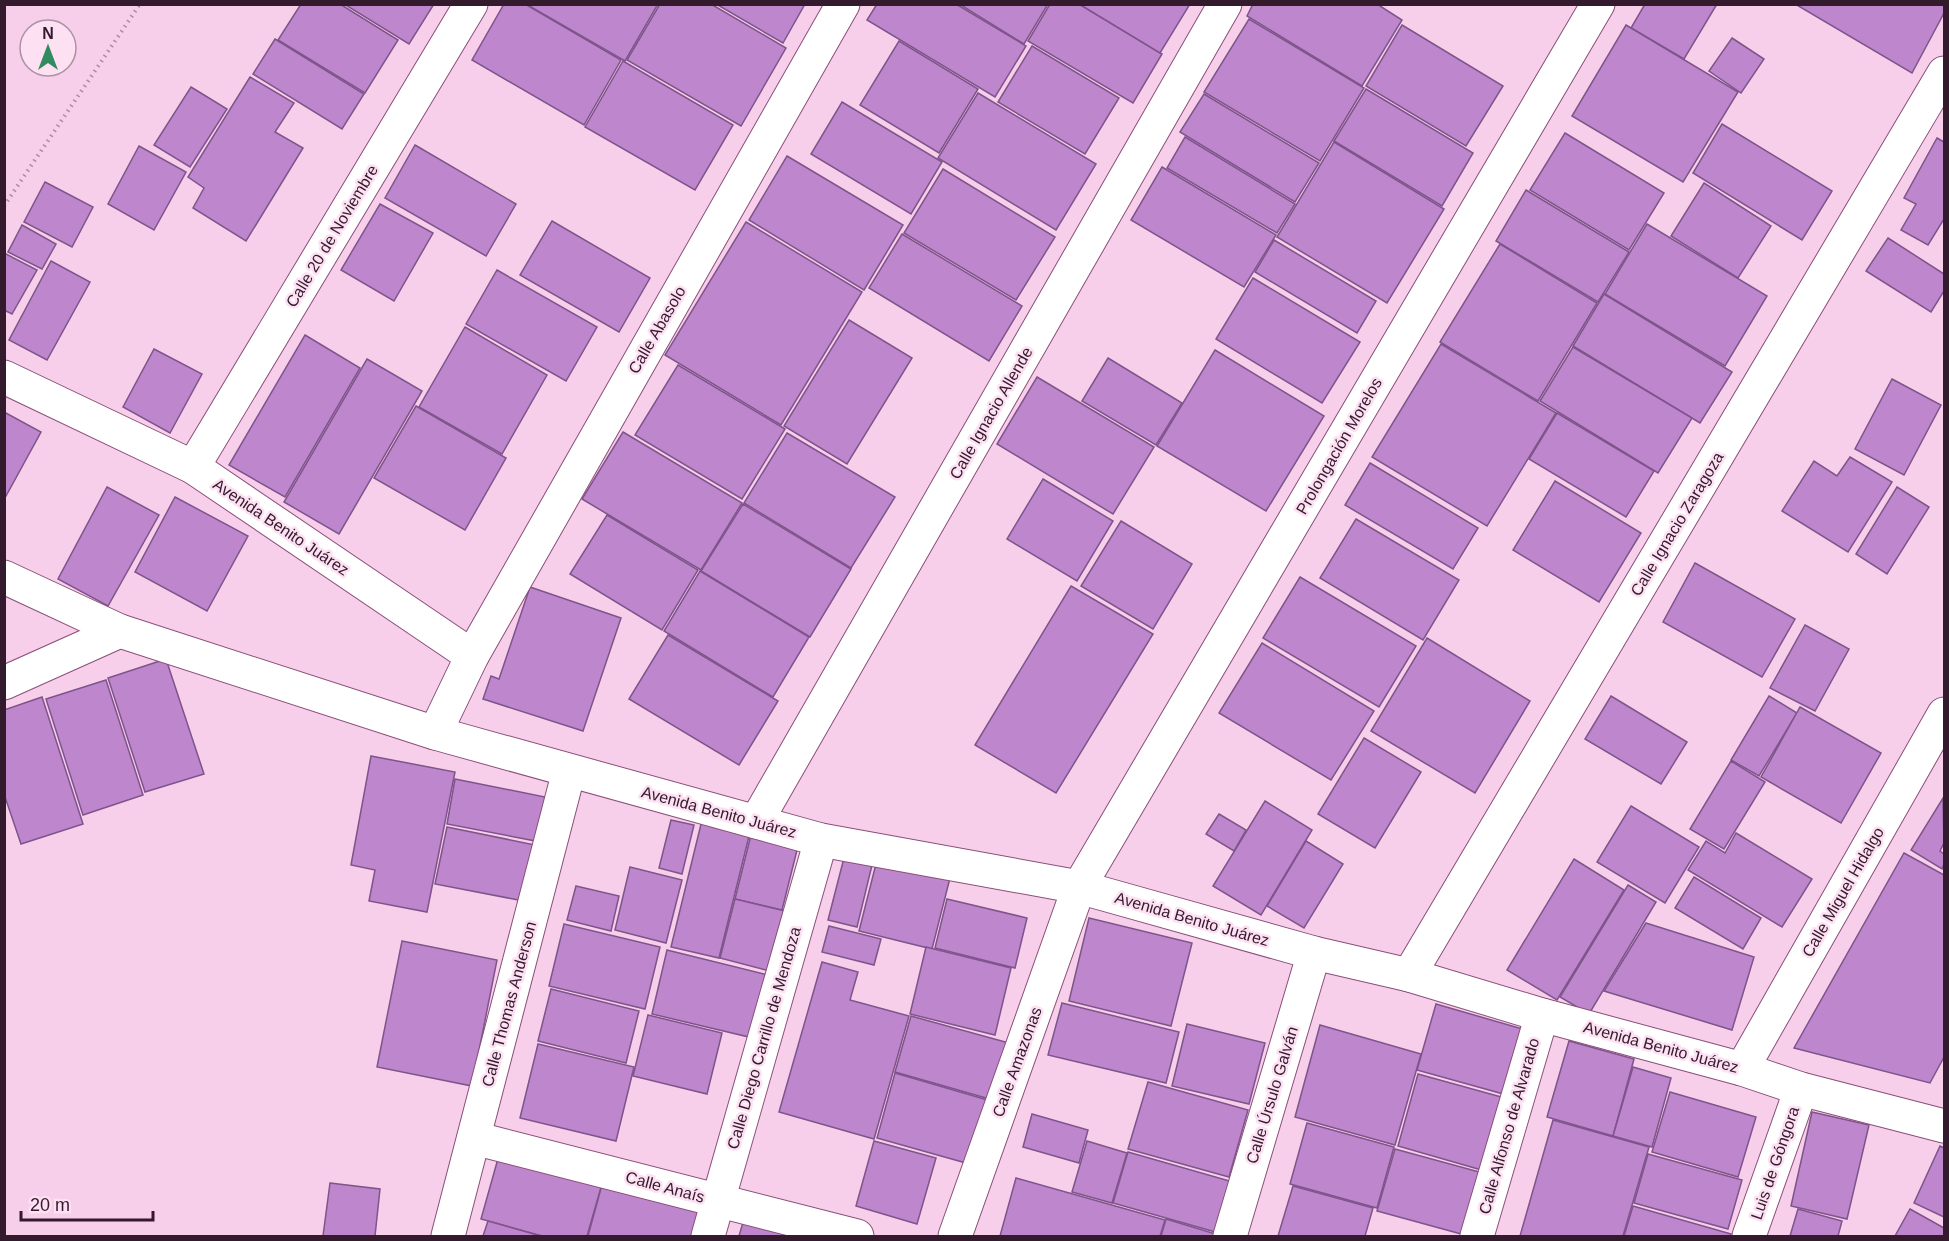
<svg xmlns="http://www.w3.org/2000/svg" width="1949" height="1241" viewBox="0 0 1949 1241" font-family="Arial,sans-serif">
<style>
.building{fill:#be86cd;stroke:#7e548b;stroke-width:1.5}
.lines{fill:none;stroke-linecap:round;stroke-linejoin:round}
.street-casing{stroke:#8a4f79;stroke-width:35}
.path{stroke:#ae8ba4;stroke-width:4;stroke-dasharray:1.5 4.5;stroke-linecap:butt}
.street{stroke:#fff;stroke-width:33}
.labels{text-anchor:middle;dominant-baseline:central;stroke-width:5;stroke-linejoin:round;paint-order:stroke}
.street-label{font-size:16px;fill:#331a2c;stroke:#fde1f3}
</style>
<rect width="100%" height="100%" fill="#f8cfeb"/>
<g class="building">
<polygon points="301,4 340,4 398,40 365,93 278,40"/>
<polygon points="344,4 434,4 409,44"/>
<polygon points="504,4 525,4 621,60 584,125 472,60"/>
<polygon points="532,4 658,4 625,61 531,7"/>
<polygon points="660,4 711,4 786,48 741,126 627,60"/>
<polygon points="716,4 805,4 783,43"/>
<polygon points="877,4 956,4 1026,46 995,97 867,20"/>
<polygon points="959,4 1048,4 1024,44"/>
<polygon points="1050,4 1079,4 1162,54 1133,103 1028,41"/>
<polygon points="1079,4 1190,4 1160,53"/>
<polygon points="1253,4 1377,4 1402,20 1362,86 1247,16"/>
<polygon points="1645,4 1717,4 1684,59 1631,28"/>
<polygon points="1795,4 1944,4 1944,13 1912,73"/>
<polygon points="1249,19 1364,88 1320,161 1204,92"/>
<polygon points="1402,25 1503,86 1466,146 1366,86"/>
<polygon points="1626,25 1738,92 1683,182 1572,116"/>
<polygon points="1732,38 1764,59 1741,93 1709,71"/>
<polygon points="275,39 364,94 342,129 253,74"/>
<polygon points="899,41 978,89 939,153 860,105"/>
<polygon points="1032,46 1119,98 1085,154 998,102"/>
<polygon points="623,61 733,125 695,190 585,127"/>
<polygon points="250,77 294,103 275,132 303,148 246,241 193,208 204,188 188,177"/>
<polygon points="191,87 227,109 190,167 154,145"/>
<polygon points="1366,89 1473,153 1442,206 1334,141"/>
<polygon points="978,93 1096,164 1056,230 938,158"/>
<polygon points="1204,94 1319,163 1295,202 1180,132"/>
<polygon points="842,102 942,162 911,214 811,154"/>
<polygon points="1722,124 1832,191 1802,240 1693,173"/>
<polygon points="1565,133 1664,193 1629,250 1530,190"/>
<polygon points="1185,137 1295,204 1277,233 1167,168"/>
<polygon points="1937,138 1944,142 1944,219 1928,245 1901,230 1916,204 1904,198"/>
<polygon points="1334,142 1444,209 1387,303 1277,237"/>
<polygon points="415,145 516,204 486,256 385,198"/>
<polygon points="139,146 186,172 154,230 108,204"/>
<polygon points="787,156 903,225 864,290 749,220"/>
<polygon points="1162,167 1276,235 1244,287 1131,220"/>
<polygon points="943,169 1055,237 1016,300 904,233"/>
<polygon points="45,182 93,207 72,247 24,222"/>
<polygon points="1704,183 1771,226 1738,278 1671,236"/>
<polygon points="1526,190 1629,252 1598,302 1496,241"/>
<polygon points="380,204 433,233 394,301 341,270"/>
<polygon points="552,221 650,278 619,332 520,275"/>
<polygon points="746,222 862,292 781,425 665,355"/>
<polygon points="1647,224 1767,296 1725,366 1605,294"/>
<polygon points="22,225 56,244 42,269 8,252"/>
<polygon points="902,234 1022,306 989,361 869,288"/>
<polygon points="1888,238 1944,274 1944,291 1931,312 1866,271"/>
<polygon points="1274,240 1376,301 1357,333 1255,272"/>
<polygon points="1500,244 1597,303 1538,401 1440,342"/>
<polygon points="4,253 37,270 12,314 4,310"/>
<polygon points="51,261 90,282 47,360 9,340"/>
<polygon points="497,270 597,327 566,381 466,324"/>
<polygon points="1253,278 1360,342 1322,403 1216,339"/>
<polygon points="1604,294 1732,372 1700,423 1573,346"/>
<polygon points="849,320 912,358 847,464 784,426"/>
<polygon points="465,327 547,375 502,454 419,407"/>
<polygon points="305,335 360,368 285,497 229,465"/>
<polygon points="1441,344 1556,413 1487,526 1372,457"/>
<polygon points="1573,347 1692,418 1658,473 1540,401"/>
<polygon points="154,349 202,374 170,433 123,407"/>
<polygon points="1215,350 1324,416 1266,511 1157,446"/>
<polygon points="1108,358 1182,403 1156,445 1082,401"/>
<polygon points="367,359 422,391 339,534 284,502"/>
<polygon points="678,365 785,429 742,499 635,435"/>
<polygon points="1037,377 1154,447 1113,514 997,444"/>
<polygon points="1892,379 1941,405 1904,475 1855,449"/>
<polygon points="416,406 506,458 465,530 374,478"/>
<polygon points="4,412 41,432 6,496 4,495"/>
<polygon points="1557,413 1654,471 1626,517 1529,459"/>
<polygon points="623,432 742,503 701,570 582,499"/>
<polygon points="787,433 895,497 851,568 744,503"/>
<polygon points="1850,457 1892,482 1848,552 1782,511 1814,461 1837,476"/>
<polygon points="1370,463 1478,528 1453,569 1345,505"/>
<polygon points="1043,479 1113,521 1077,581 1007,539"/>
<polygon points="1555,481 1641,533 1599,602 1513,550"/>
<polygon points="107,487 159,515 108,606 58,579"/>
<polygon points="1897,487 1929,507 1887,574 1856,554"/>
<polygon points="175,497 248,536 207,611 135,572"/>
<polygon points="743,504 851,569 810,637 701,571"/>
<polygon points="607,515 698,570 662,630 570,574"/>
<polygon points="1356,519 1459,580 1423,640 1320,578"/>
<polygon points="1121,521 1192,564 1153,629 1081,586"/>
<polygon points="1695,563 1795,619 1762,677 1663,622"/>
<polygon points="700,571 809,637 773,697 664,631"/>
<polygon points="1300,577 1416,646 1379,707 1263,638"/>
<polygon points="1071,586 1153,634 1056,793 975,745"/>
<polygon points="530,587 621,618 583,731 483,699 491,676 499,679"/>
<polygon points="1805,625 1849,649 1815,711 1770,688"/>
<polygon points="668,635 778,701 739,765 629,699"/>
<polygon points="1427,638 1530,701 1475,793 1371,731"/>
<polygon points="1262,643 1374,711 1331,780 1219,713"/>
<polygon points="166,659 204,774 145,792 108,678"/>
<polygon points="106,680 143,795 83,815 46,699"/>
<polygon points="1611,696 1687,742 1661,784 1585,739"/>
<polygon points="1769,696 1797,713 1759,776 1731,760"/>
<polygon points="42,697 83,824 21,844 4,794 4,710"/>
<polygon points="1800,707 1881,753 1841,823 1761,777"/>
<polygon points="1364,738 1421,772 1375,848 1318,814"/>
<polygon points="371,756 455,772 427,912 369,901 375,870 351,865"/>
<polygon points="1731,761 1765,782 1724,849 1690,829"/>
<polygon points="455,779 550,798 541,842 447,824"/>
<polygon points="1943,798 1944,843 1940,851 1944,854 1944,864 1942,869 1911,850"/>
<polygon points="1265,801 1312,830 1261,915 1213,886"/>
<polygon points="1631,806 1699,847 1665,903 1597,862"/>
<polygon points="1219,814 1246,830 1234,851 1206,834"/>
<polygon points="703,816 751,828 719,958 671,947"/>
<polygon points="671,820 694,825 682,874 659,868"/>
<polygon points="447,827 540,846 529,902 435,884"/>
<polygon points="752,831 799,842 782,910 735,899"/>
<polygon points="1736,833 1812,879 1782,927 1688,870 1706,841 1725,853"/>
<polygon points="1306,841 1343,864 1304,928 1267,906"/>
<polygon points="1904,853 1944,875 1944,1057 1930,1083 1794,1048"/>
<polygon points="845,854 873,861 857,927 828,920"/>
<polygon points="1574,859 1624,890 1557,1000 1507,970"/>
<polygon points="877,860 950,878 932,949 859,931"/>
<polygon points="630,867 682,880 666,943 615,930"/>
<polygon points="1694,877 1761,918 1743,949 1675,908"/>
<polygon points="1628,885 1656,902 1589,1014 1560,997"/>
<polygon points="576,886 619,896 611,931 567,920"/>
<polygon points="735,899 785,911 770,971 720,958"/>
<polygon points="947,899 1027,918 1015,968 935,948"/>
<polygon points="1089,918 1192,943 1171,1026 1069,1001"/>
<polygon points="1646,923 1754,957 1732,1030 1604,991"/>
<polygon points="564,924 660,947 645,1009 549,986"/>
<polygon points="829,926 881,939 874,965 822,952"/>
<polygon points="402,941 497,960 472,1086 377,1067"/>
<polygon points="926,947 1011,968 995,1035 910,1014"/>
<polygon points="667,950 768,975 753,1038 652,1014"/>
<polygon points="822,962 858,972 850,1000 909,1016 874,1139 779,1112"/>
<polygon points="551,989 639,1011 626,1063 538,1041"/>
<polygon points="1062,1003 1179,1032 1166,1083 1048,1055"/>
<polygon points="1436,1004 1526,1030 1507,1095 1417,1070"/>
<polygon points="648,1015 722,1033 707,1094 633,1076"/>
<polygon points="911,1016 1009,1043 993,1100 895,1072"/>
<polygon points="1187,1024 1265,1043 1249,1104 1172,1086"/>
<polygon points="1320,1025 1421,1054 1395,1145 1295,1117"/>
<polygon points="1569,1041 1634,1059 1613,1136 1547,1117"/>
<polygon points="538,1044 634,1067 616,1141 520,1118"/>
<polygon points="1633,1067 1671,1078 1652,1147 1613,1136"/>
<polygon points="895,1073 991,1101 973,1165 877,1138"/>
<polygon points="1418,1074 1505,1098 1485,1171 1398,1146"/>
<polygon points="1148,1082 1248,1110 1229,1177 1128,1149"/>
<polygon points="1670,1092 1756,1117 1738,1177 1652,1152"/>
<polygon points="1812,1112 1869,1125 1847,1219 1791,1206"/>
<polygon points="1032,1114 1088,1130 1079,1163 1023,1147"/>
<polygon points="1553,1120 1649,1147 1623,1236 1520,1236"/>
<polygon points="1307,1123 1394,1147 1377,1208 1290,1184"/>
<polygon points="874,1141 936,1158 917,1224 856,1206"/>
<polygon points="1087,1141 1127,1153 1112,1203 1072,1192"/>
<polygon points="1940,1146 1944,1148 1944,1217 1914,1203"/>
<polygon points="1395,1149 1483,1173 1465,1235 1377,1211"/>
<polygon points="1128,1152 1233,1182 1219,1233 1113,1203"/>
<polygon points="1648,1154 1742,1180 1728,1229 1634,1203"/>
<polygon points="499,1155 602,1184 587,1236 542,1236 481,1219"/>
<polygon points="1016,1178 1165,1220 1160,1236 1000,1236"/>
<polygon points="603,1181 702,1208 694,1236 588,1236"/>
<polygon points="330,1183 380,1189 375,1236 323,1236"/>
<polygon points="1293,1186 1373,1208 1365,1236 1278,1236"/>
<polygon points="1633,1206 1731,1234 1730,1236 1624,1236"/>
<polygon points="1798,1209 1842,1221 1838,1236 1790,1236"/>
<polygon points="1910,1209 1944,1228 1944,1236 1895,1236"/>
<polygon points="744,1219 805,1236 739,1236"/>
<polygon points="1166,1219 1219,1235 1218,1236 1161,1236"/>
<polygon points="488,1221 541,1236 483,1236"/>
</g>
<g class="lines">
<defs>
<g id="street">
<polyline points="4,377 193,467 472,656"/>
<polyline points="193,467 471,4"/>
<polyline points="4,577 120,631 435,733 821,840 1079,887 1314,953 1409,975 1542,1015 1742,1069 1801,1089 1944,1126"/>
<polyline points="4,683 120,631"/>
<polyline points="435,733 472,656 843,4"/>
<polyline points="756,822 1225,4"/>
<polyline points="1409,975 1944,73"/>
<polyline points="1742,1069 1944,714"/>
<polyline points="474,1138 857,1236"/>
<polyline points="448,1236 569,771"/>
<polyline points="708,1236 821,840"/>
<polyline points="955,1236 1079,887 1598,4"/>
<polyline points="1230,1236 1314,953"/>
<polyline points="1477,1236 1542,1015"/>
<polyline points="1749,1236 1801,1089"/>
</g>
</defs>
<use href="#street" class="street-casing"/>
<polyline class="path" points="4,206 140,4"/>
<use href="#street" class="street"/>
</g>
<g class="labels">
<g class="street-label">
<text transform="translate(332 236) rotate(-59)">Calle 20 de Noviembre</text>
<text transform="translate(657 330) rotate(-60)">Calle Abasolo</text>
<text transform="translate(991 413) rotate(-60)">Calle Ignacio Allende</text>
<text transform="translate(1339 446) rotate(-60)">Prolongación Morelos</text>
<text transform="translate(1677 524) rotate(-59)">Calle Ignacio Zaragoza</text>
<text transform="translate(281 527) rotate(34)">Avenida Benito Juárez</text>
<text transform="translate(719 812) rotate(15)">Avenida Benito Juárez</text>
<text transform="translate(1843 892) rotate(-60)">Calle Miguel Hidalgo</text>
<text transform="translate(1192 919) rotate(16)">Avenida Benito Juárez</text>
<text transform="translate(509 1004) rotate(-75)">Calle Thomas Anderson</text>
<text transform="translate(764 1038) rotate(-74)">Calle Diego Carrillo de Mendoza</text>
<text transform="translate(1661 1047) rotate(15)">Avenida Benito Juárez</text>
<text transform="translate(1017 1062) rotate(-70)">Calle Amazonas</text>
<text transform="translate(1272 1095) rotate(-73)">Calle Úrsulo Galván</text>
<text transform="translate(1509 1126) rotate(-74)">Calle Alfonso de Alvarado</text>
<text transform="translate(1775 1163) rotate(-71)">Luis de Góngora</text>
<text transform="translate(665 1187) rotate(15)">Calle Anaís</text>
</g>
</g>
<rect width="1949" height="1241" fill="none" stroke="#331a2c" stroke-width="12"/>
<g transform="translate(48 48)"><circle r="28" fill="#fde1f3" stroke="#ac91a3" stroke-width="1.5"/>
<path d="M0-4.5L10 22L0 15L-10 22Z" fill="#328a5f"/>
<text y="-9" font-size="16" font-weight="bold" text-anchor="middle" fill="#331a2c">N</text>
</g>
<path d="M21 1211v9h132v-9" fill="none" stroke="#331a2c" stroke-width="3"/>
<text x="30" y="1211" font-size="18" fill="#331a2c" stroke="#fde1f3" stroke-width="4.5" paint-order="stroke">20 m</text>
</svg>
